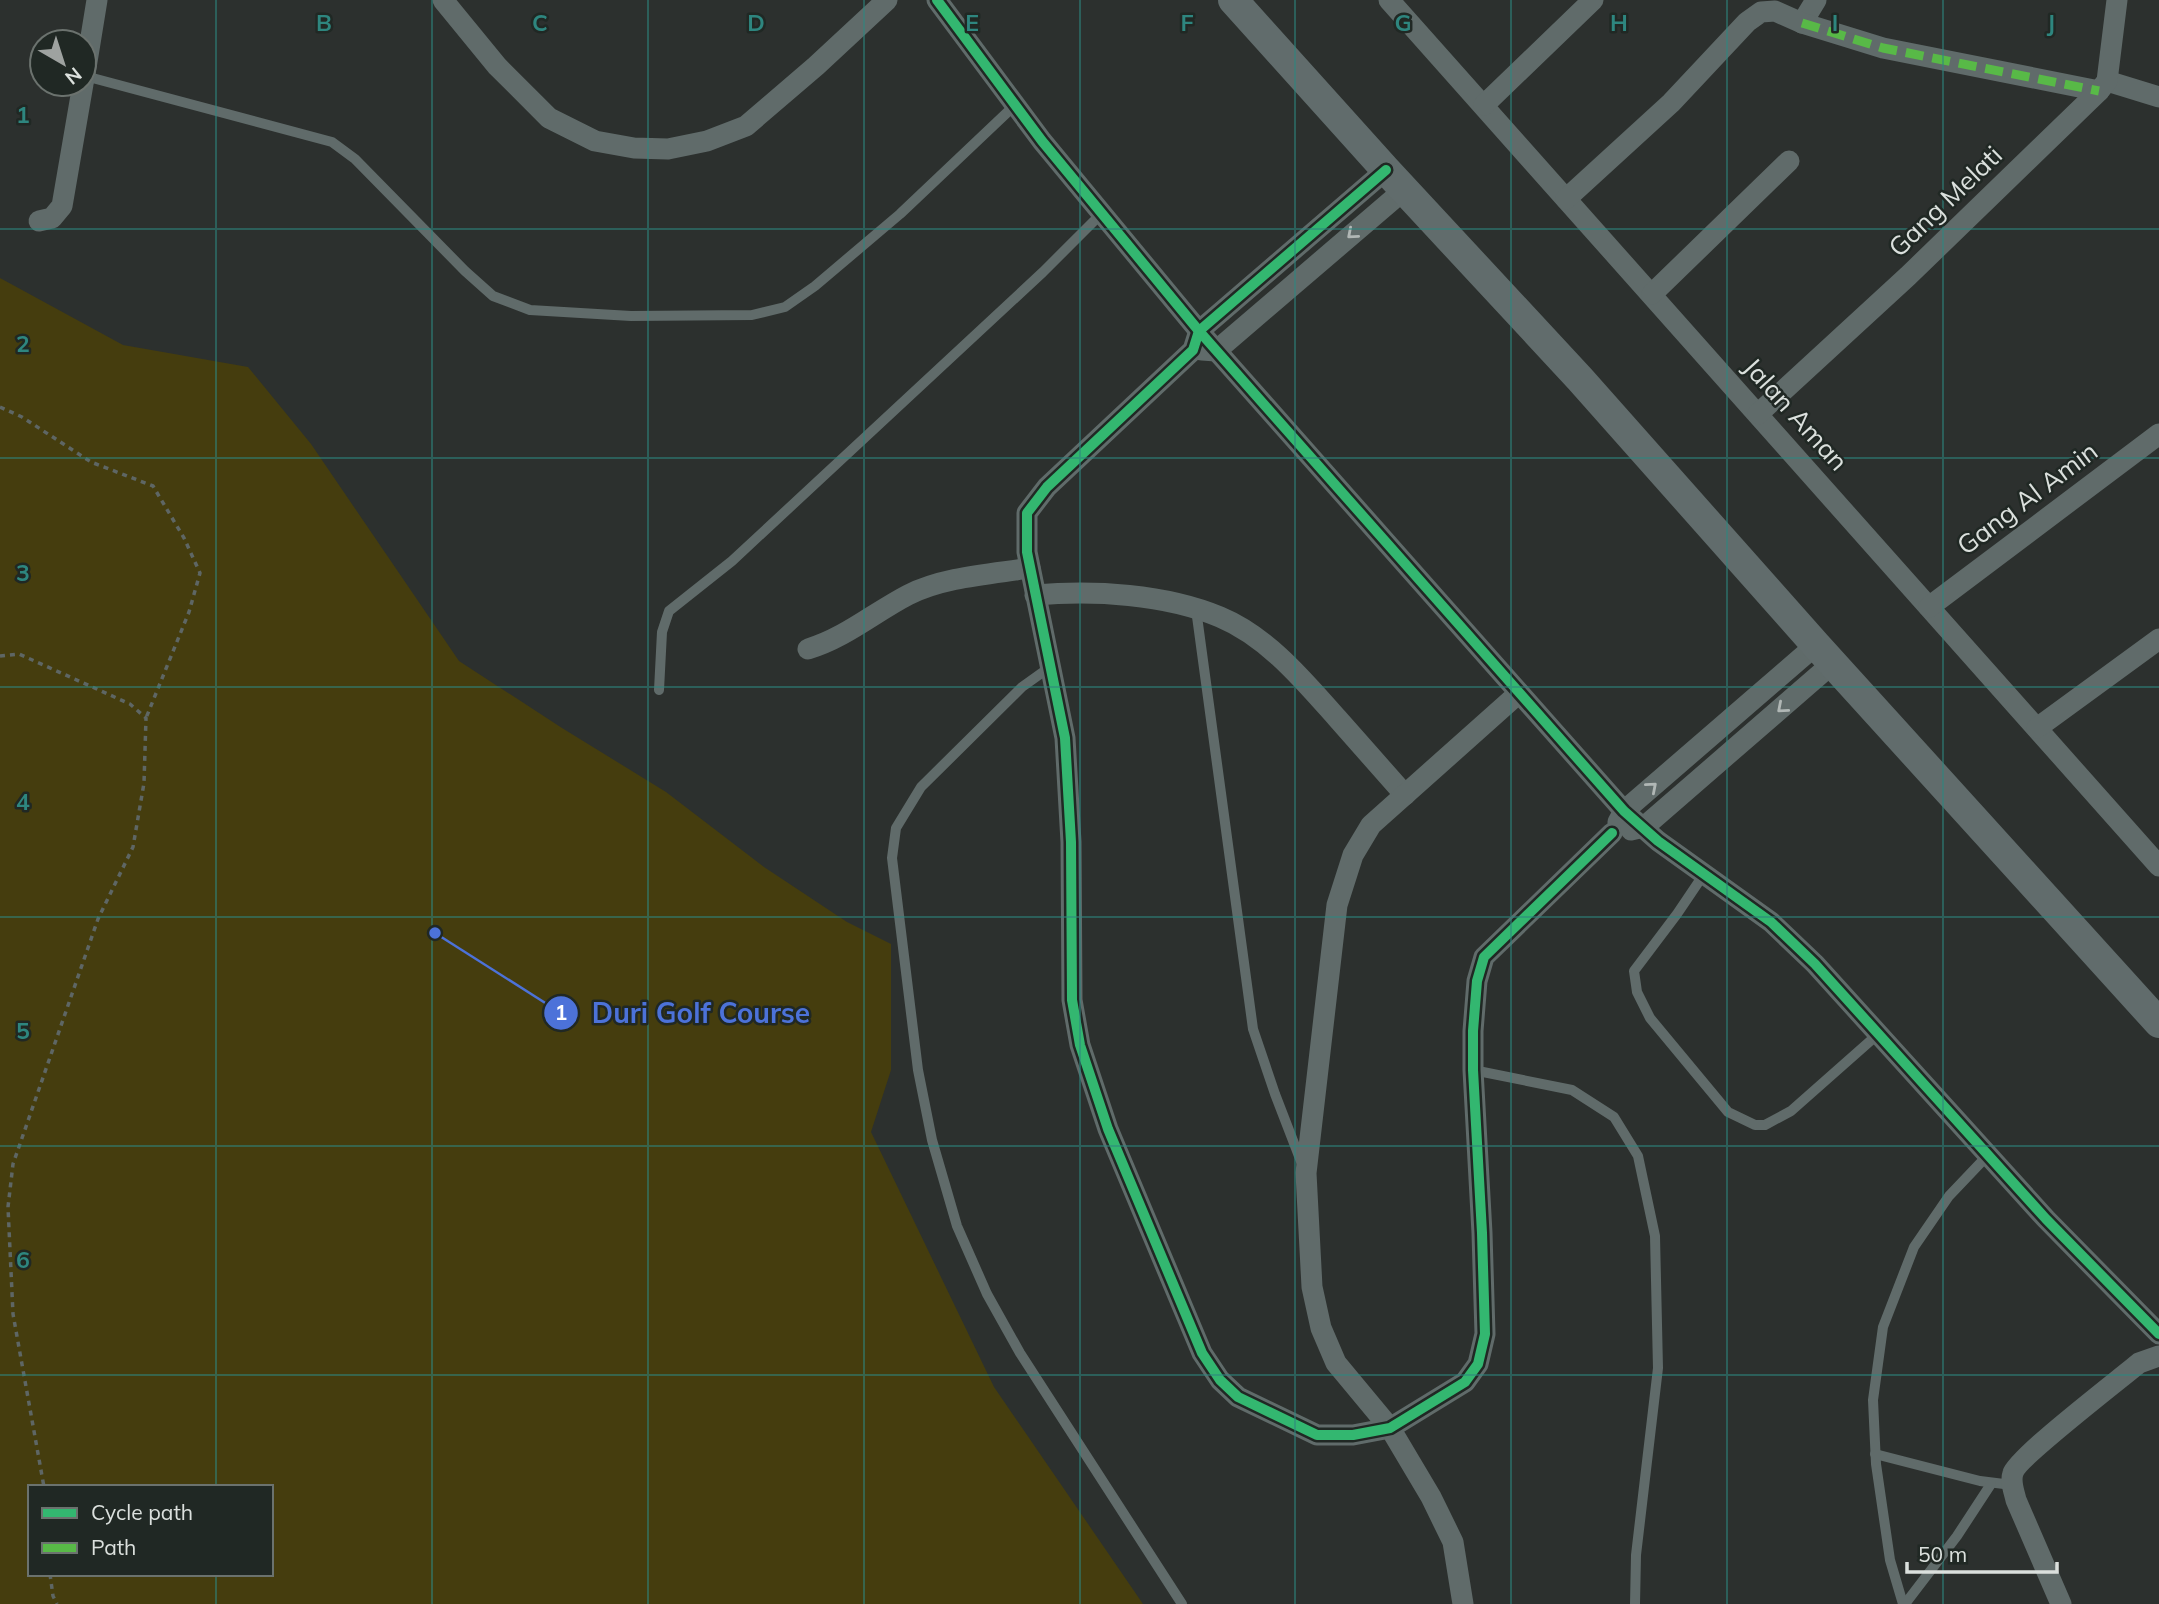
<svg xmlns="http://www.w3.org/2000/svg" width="2159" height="1604" viewBox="0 0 2159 1604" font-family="Mulish,sans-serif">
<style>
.green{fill:#453d0e;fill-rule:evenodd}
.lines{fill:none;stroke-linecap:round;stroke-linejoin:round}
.path{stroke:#5e6664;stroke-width:3.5;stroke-dasharray:5 5;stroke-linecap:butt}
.lane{stroke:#606b6a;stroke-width:10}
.street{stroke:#606b6a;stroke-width:21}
.secondary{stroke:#616c6c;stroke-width:30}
.quiet{stroke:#58b947;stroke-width:9;stroke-dasharray:18 9;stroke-linecap:butt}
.cycleway-casing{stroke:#202824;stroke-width:15}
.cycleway{stroke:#33b770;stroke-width:10}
.oneway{stroke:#b0b7b5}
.grid{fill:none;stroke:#2e867f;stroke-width:2;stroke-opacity:0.55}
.labels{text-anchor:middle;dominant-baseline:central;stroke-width:5;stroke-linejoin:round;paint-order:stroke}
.street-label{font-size:26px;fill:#dbe0dd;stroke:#202824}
.grid-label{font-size:23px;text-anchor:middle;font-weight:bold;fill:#2e867f;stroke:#202824;stroke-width:5;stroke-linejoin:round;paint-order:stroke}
.leader{fill:none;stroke:#4c72d9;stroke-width:2.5}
.callout-dot{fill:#4c72d9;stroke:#202824;stroke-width:2.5}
.mark-label{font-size:21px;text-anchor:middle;font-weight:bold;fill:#fff}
.callout-label{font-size:28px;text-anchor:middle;font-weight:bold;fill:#4c72d9;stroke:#202824;stroke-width:5;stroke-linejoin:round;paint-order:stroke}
</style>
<rect width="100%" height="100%" fill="#2c302e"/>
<path class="green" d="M0 278 123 345 248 367 311 444 459 661 562 728 666 792 764 867 847 922 891 944V1070L871 1132 994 1387 1143 1604H0ZM30 1487H271V1574H30Z"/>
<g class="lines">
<g class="path">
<polyline points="0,407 22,417 91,462 153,486 184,538 200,573 189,612 146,718"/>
<polyline points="0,656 19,654 130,704 146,718 144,783 133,847 98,919 13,1164 8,1207 13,1314 44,1487"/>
<polyline points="50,1574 53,1596 57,1604"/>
</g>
<g class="lane">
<polyline points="85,76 332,142 355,159 465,271 493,296 530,310 631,316 752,315 785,307 815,286 900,214 1014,106"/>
<polyline points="1196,609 1253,1029 1275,1094 1302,1164"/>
<polyline points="1050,667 1022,687 921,787 896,828 892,858 918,1070 932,1140 957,1226 987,1294 1020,1353 1182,1604"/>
<polyline points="659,690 662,632 669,611 732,561 1043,272 1101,214"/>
<polyline points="1704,874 1677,914 1634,971 1637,992 1650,1018 1728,1112 1755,1125 1765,1125 1791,1111 1877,1035"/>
<polyline points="1473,1070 1572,1090 1614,1117 1638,1156 1655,1236 1658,1368 1636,1555 1635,1604"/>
<polyline points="1875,1454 1980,1481 2012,1485"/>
<polyline points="1903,1604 1890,1560 1876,1464 1873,1400 1883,1327 1914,1247 1949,1196 1988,1155"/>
<polyline points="1905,1604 1957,1536 1991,1484"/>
</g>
<g class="street">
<polyline points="443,0 497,66 549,118 595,141 634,148 668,149 707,141 746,126 816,66 887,0"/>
<polyline points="937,0 1042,141 1199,331 1624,811 1658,841 1771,922 1815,964 2046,1219 2159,1334"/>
<polyline points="1389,0 2159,866"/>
<polyline points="1802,23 1816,0"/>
<polyline points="84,80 97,0"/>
<polyline points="2107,81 2159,97"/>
<polyline points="1484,105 1593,0"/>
<polyline points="1386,170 1199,331 1193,350 1047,487 1027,513 1027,552 1065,738 1071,842 1072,1000 1080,1045 1108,1129 1202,1353 1220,1380 1238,1397 1317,1435 1353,1435 1390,1428 1465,1382 1478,1364 1485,1334 1482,1233 1473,1070 1473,1031 1477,981 1484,957 1612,833"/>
<polyline points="1566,199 1671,103 1747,22 1761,12 1775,11 1802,23 1883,48 2099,91"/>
<polyline points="39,221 52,218 62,206 83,84"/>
<polyline points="1652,294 1789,161"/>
<polyline points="1202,350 1216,351 1404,190"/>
<polyline points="1758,414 1908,276 2099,91 2107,81 2117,0"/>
<path d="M1035 595C1094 590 1165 594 1220 617 1268 637 1304 681 1337 718 1360 744 1382 769 1405 795"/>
<polyline points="1929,607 2159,434"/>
<path d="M808 649C845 638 875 612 908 595 943 577 992 574 1030 568"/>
<polyline points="2037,728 2159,639"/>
<polyline points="1618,822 1624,811 1816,645"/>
<polyline points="1631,830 1644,827 1833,663"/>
<polyline points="1463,1604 1453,1542 1431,1497 1390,1428 1336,1363 1321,1328 1312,1287 1306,1173 1337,905 1353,855 1371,825 1519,693"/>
<path d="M2061 1604 2016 1500C2014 1491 2010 1482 2013 1473 2017 1458 2120 1379 2139 1363L2159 1356"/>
</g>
<polyline class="secondary" points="1233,0 1386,170 1580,379 1816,645 2159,1023"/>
<polyline class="quiet" points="1802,23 1883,48 2099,91"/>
<defs>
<g id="cycleway">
<polyline points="937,0 1042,141 1199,331 1624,811 1658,841 1771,922 1815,964 2046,1219 2159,1334"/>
<polyline points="1386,170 1199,331 1193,350 1047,487 1027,513 1027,552 1065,738 1071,842 1072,1000 1080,1045 1108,1129 1202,1353 1220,1380 1238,1397 1317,1435 1353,1435 1390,1428 1465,1382 1478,1364 1485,1334 1482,1233 1473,1070 1473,1031 1477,981 1484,957 1612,833"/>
</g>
</defs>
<use href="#cycleway" class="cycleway-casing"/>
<use href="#cycleway" class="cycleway"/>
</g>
<defs><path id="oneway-chevron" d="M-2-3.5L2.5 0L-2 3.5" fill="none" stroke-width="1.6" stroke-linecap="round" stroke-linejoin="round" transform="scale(1.75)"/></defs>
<g class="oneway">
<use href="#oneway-chevron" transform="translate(1352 234) rotate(139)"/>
<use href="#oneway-chevron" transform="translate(1782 708) rotate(139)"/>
<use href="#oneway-chevron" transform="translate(1652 787) rotate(-41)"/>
</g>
<path class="grid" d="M216 0V1487M432 0V1604M648 0V1604M864 0V1604M1080 0V1604M1295 0V1604M1511 0V1604M1727 0V1604M1943 0V1604M0 229H2159M0 458H2159M0 687H2159M0 917H2159M0 1146H2159M0 1375H2159M216 1574V1604"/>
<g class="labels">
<g class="street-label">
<text transform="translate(1945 201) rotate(-44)">Gang Melati</text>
<text transform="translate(1796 414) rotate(48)">Jalan Aman</text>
<text transform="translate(2027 498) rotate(-37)">Gang Al Amin</text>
</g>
</g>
<g class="grid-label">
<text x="324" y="31">B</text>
<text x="540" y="31">C</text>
<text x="756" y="31">D</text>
<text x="972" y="31">E</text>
<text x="1187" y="31">F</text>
<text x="1403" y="31">G</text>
<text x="1619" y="31">H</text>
<text x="1835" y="31">I</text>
<text x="2051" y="31">J</text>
<text x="23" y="123">1</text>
<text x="23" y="352">2</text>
<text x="23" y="581">3</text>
<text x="23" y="810">4</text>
<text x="23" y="1039">5</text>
<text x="23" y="1268">6</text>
</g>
<path class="leader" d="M435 933L561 1013"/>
<g class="callout-dot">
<circle cx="435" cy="933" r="7"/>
<circle cx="561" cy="1013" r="18"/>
</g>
<g class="mark-label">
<text x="561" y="1020">1</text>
</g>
<g class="callout-label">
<text x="701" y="1023">Duri Golf Course</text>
</g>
<rect x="28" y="1485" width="245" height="91" fill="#202824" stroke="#6b726e" stroke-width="2"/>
<rect x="42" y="1508" width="35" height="10" fill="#33b770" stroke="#6b726e" stroke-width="2"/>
<text x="91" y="1520" font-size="21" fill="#dbe0dd">Cycle path</text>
<rect x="42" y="1543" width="35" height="10" fill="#58b947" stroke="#6b726e" stroke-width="2"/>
<text x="91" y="1555" font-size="21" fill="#dbe0dd">Path</text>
<g transform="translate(63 63) rotate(141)"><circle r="33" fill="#202824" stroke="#6b726e" stroke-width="2"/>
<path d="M0-5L12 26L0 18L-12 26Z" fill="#9ea2a0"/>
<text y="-10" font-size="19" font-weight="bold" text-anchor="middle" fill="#dbe0dd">N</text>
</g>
<path d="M1907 1562v10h150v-10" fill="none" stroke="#dbe0dd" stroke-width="3.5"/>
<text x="1918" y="1562" font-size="21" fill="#dbe0dd" stroke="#202824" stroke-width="5" paint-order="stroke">50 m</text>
</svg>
